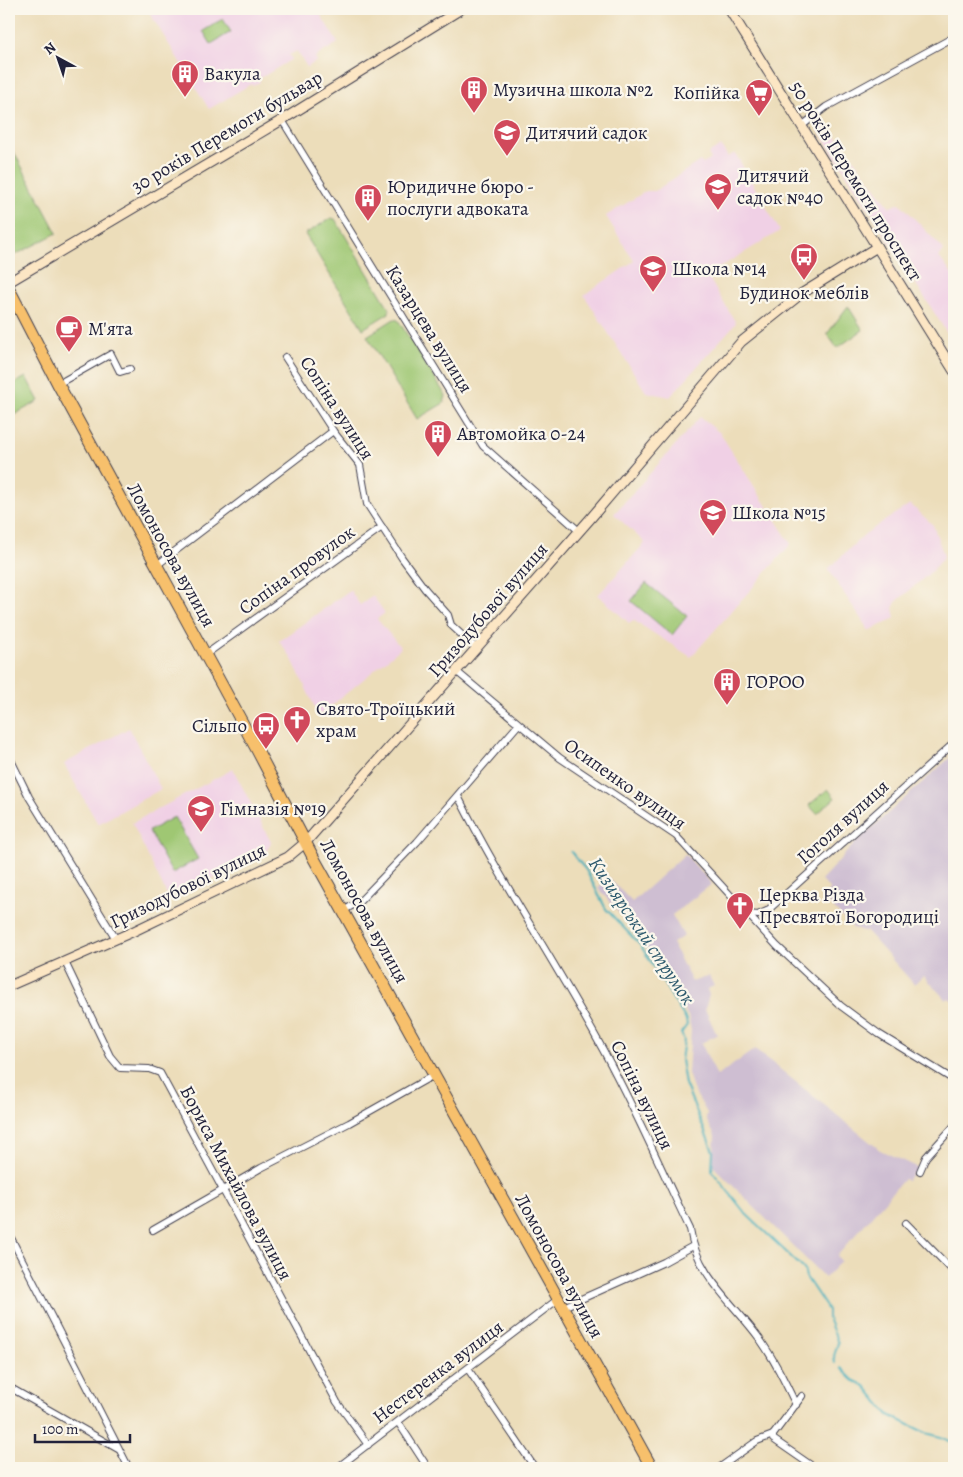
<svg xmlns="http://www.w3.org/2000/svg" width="963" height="1477" viewBox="0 0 963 1477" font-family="Alegreya,serif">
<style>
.built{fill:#f0d0e5}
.industrial{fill:#cebed2}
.green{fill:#9fc773;stroke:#607457}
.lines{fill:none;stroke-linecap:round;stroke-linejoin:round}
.stream{stroke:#3faebb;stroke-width:2}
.street-casing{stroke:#403e4e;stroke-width:8}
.secondary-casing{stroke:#403e4e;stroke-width:11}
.highway-casing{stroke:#403e4e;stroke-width:13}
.street{stroke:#fff;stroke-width:6}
.secondary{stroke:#fce6c4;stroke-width:9}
.highway{stroke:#f7c06c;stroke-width:11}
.labels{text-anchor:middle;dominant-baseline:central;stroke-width:4.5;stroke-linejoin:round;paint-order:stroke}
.poi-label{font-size:19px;fill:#22223b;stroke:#fbf7ec;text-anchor:start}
.street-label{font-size:19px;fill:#22223b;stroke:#fbf7ec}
.water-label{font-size:20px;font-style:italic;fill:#2e5a6e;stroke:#fbf7ec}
</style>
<rect width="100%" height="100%" fill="#fbf7ec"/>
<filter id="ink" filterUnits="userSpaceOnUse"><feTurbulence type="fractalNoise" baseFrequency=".02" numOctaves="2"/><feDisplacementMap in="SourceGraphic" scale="10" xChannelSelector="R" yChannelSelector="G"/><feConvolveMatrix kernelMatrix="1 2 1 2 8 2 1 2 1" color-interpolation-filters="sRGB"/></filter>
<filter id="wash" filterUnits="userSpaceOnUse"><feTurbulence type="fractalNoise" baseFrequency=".0096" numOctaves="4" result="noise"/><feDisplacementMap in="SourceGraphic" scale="20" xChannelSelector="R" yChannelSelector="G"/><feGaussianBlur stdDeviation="1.12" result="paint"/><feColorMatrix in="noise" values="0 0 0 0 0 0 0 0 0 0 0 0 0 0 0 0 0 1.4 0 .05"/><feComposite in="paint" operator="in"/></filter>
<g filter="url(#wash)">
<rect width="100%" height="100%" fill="#ecddba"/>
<g class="built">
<polygon points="153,9 317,9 338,43 315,57 317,61 307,67 297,51 289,55 292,59 259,79 260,82 252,86 251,84 209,109 149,12"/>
<polygon points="825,122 890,207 900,203 944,250 939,257 954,277 954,344 816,126"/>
<polygon points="721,146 728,157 735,153 780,231 707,275 736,323 670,397 646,392 584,295 634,261 606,216 646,191 655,191 700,161 703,164 711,159 708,154"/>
<polygon points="700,417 720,433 791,544 691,657 633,620 629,623 598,595 645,543 614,514"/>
<polygon points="910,504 933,525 944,556 932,571 896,602 893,608 895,618 869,631 828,569 865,534"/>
<polygon points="350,590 360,605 373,596 385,613 377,619 401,648 319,716 291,657 279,641"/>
<polygon points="129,728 161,789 98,824 64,764"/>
<polygon points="233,769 271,842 265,855 169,899 132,823"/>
</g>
<g class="industrial">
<polygon points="954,754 954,1002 949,998 946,1000 924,976 914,984 867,932 853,928 823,897 830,889 821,880 857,841"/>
<polygon points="685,854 712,884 672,915 684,936 672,943 692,982 709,976 714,986 707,989 709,995 705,1009 717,1035 701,1043 717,1076 755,1049 880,1150 918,1168 907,1180 904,1179 837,1256 841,1261 825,1278 713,1166 715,1136 706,1119 707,1113 693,1089 688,1073 691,1030 688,1016 643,942 598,888 608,877 632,902"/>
</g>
<g class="green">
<polygon points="223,19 231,32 211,44 203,31"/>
<polygon points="14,152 57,233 15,255 9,243 9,154"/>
<polygon points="331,218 335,219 389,308 389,313 363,329 305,234"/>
<polygon points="848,306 863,330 837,348 827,334"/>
<polygon points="394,319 398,320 446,396 444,403 417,419 367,336"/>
<polygon points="26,377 39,401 12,416 9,410 9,386"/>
<polygon points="646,583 687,616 672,635 631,601"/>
<polygon points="828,789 835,798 817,814 809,805"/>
<polygon points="174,817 198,859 172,873 149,831"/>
</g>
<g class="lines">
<g class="stream">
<polyline points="571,852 586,870 606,909 641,946 686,1020 687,1025 681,1033 684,1040 681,1060 685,1084 713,1151 712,1171 746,1214 804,1269 806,1277 828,1310 828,1318 838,1343 834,1356 835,1363"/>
<polyline points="841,1368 853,1380 865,1386 889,1415 926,1433 941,1437 954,1443"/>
</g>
</g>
</g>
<g filter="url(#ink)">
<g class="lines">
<defs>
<g id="street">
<polyline points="282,120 483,446 579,531"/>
<polyline points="803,125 826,107 954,37"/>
<polyline points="285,357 333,431 360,465 367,504 402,558 425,589 448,615 451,625 476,648"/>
<polyline points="58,384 111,354 120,372 130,369"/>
<polyline points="157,565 333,431"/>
<polyline points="205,655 382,527"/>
<polyline points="456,671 560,758 676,836 777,946 841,1006 879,1034 954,1080"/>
<polyline points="9,756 29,797 116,939"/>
<path d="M458 796C500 880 552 957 597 1039 632 1101 659 1165 690 1229 697 1276 732 1301 759 1338 774 1359 785 1382 796 1405"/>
<polyline points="343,911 360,901 417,842 518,725"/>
<polyline points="748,914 758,915 767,911 954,743"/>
<polyline points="65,962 110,1056 120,1068 149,1069 160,1073 337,1402 368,1445"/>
<polyline points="920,1171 926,1157 954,1126"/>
<polyline points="906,1223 954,1272"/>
<polyline points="153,1230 261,1168 349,1123 434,1075"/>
<polyline points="9,1234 129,1468"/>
<polyline points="561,1308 664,1262 693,1246"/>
<polyline points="468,1369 535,1468"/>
<polyline points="9,1387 118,1449"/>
<polyline points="398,1422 428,1468"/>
<polyline points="773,1435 773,1439 815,1468"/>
<polyline points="337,1468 557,1300"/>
<polyline points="719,1468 757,1441 773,1435 802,1396"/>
</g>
<g id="secondary">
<polyline points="729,9 954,371"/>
<polyline points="9,282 282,120 461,9"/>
<polyline points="9,986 132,932 288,857 306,842 590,519 741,342 801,294 877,247"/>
</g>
<polyline id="highway" points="9,289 58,384 256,748 312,855 652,1468"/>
</defs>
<use href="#street" class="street-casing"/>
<use href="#secondary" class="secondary-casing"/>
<use href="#highway" class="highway-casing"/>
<use href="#street" class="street"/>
<use href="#secondary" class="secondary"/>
<use href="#highway" class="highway"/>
</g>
</g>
<defs>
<symbol id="building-pin" viewBox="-11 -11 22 30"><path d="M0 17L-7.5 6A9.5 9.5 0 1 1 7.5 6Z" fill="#d1495b" stroke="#fbf7ec"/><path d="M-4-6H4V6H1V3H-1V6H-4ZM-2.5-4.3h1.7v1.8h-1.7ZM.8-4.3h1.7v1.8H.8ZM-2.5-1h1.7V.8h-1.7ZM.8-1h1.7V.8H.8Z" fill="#fff"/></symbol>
<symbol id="supermarket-pin" viewBox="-11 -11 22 30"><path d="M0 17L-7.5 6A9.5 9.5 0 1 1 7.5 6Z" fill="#d1495b" stroke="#fbf7ec"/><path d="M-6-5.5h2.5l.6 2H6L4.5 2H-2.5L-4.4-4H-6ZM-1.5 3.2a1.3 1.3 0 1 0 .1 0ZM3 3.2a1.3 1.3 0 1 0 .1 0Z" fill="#fff"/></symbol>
<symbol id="school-pin" viewBox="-11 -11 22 30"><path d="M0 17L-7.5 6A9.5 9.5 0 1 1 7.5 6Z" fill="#d1495b" stroke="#fbf7ec"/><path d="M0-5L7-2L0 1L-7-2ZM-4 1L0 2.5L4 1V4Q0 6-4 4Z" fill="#fff"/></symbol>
<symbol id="bus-pin" viewBox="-11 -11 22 30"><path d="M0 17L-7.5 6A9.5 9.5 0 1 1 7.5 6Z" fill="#d1495b" stroke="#fbf7ec"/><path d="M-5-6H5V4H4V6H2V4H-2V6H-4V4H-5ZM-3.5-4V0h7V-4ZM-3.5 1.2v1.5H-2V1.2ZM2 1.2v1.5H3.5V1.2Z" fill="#fff"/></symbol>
<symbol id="cafe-pin" viewBox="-11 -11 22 30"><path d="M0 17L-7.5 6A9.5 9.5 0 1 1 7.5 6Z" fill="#d1495b" stroke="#fbf7ec"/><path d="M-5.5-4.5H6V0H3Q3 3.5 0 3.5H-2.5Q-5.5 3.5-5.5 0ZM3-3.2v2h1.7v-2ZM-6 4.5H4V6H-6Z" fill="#fff"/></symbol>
<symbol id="church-pin" viewBox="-11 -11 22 30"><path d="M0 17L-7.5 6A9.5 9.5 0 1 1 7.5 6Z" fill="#d1495b" stroke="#fbf7ec"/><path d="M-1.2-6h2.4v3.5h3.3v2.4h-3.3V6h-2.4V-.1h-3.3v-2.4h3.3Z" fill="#fff"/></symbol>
</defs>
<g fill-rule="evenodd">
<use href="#building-pin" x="169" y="58" width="32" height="43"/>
<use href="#building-pin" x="458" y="74" width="32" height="43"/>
<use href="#supermarket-pin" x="743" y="77" width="32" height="43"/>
<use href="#school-pin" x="491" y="117" width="32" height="43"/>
<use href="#school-pin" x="702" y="171" width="32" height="43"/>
<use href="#building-pin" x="352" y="182" width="32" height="43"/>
<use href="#bus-pin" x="788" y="241" width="32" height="43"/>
<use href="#school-pin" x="637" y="253" width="32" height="43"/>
<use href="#cafe-pin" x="53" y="313" width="32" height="43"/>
<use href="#building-pin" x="422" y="418" width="32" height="43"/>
<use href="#school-pin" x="697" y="497" width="32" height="43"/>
<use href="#building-pin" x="711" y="666" width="32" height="43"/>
<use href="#church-pin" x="281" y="704" width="32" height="43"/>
<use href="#bus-pin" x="250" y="710" width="32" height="43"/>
<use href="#school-pin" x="185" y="793" width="32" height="43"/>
<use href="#church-pin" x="724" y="890" width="32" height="43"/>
</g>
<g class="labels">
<g class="poi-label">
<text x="204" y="74">Вакула</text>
<text x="493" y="90">Музична школа №2</text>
<text x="740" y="93" text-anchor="end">Копійка</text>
<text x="526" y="133">Дитячий садок</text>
<text x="737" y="176">Дитячий<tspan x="737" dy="22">садок №40</tspan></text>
<text x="387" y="187">Юридичне бюро -<tspan x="387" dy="22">послуги адвоката</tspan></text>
<text x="672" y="269">Школа №14</text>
<text x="804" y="293" text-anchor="middle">Будинок меблів</text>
<text x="88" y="329">М'ята</text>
<text x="457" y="434">Автомойка 0-24</text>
<text x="732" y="513">Школа №15</text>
<text x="746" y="682">ГОРОО</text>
<text x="316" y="709">Свято-Троїцький<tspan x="316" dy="22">храм</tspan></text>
<text x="247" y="726" text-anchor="end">Сільпо</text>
<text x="220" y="809">Гімназія №19</text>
<text x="759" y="895">Церква Різда<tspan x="759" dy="22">Пресвятої Богородиці</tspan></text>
</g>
<g class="street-label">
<text transform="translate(227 132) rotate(-31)">30 років Перемоги бульвар</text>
<text transform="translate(856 181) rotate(58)">50 років Перемоги проспект</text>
<text transform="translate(429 329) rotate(58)">Казарцева вулиця</text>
<text transform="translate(337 408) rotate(57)">Сопіна вулиця</text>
<text transform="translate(171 555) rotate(61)">Ломоносова вулиця</text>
<text transform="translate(297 570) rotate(-36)">Сопіна провулок</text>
<text transform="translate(488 610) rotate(-49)">Гризодубової вулиця</text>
<text transform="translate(625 784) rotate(35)">Осипенко вулиця</text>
<text transform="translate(843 822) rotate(-42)">Гоголя вулиця</text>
<text transform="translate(188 886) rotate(-26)">Гризодубової вулиця</text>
<text transform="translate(364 911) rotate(61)">Ломоносова вулиця</text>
<text transform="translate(642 1095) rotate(64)">Сопіна вулиця</text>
<text transform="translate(236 1183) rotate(62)">Бориса Михайлова вулиця</text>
<text transform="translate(559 1266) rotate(61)">Ломоносова вулиця</text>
<text transform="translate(438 1372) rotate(-37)">Нестеренка вулиця</text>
</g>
<g class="water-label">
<text transform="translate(642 931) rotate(56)">Кизиярський струмок</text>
</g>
</g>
<rect width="963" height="1477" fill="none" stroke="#fbf7ec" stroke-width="30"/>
<g transform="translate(58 58) rotate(320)" stroke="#fbf7ec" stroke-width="4" paint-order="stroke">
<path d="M0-4L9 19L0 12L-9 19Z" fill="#22223b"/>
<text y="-8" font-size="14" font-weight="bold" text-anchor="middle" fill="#22223b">N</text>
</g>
<path d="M35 1434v8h95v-8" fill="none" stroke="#22223b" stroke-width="2.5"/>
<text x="42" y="1434" font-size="15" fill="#22223b" stroke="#fbf7ec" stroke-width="4" paint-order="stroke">100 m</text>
</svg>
